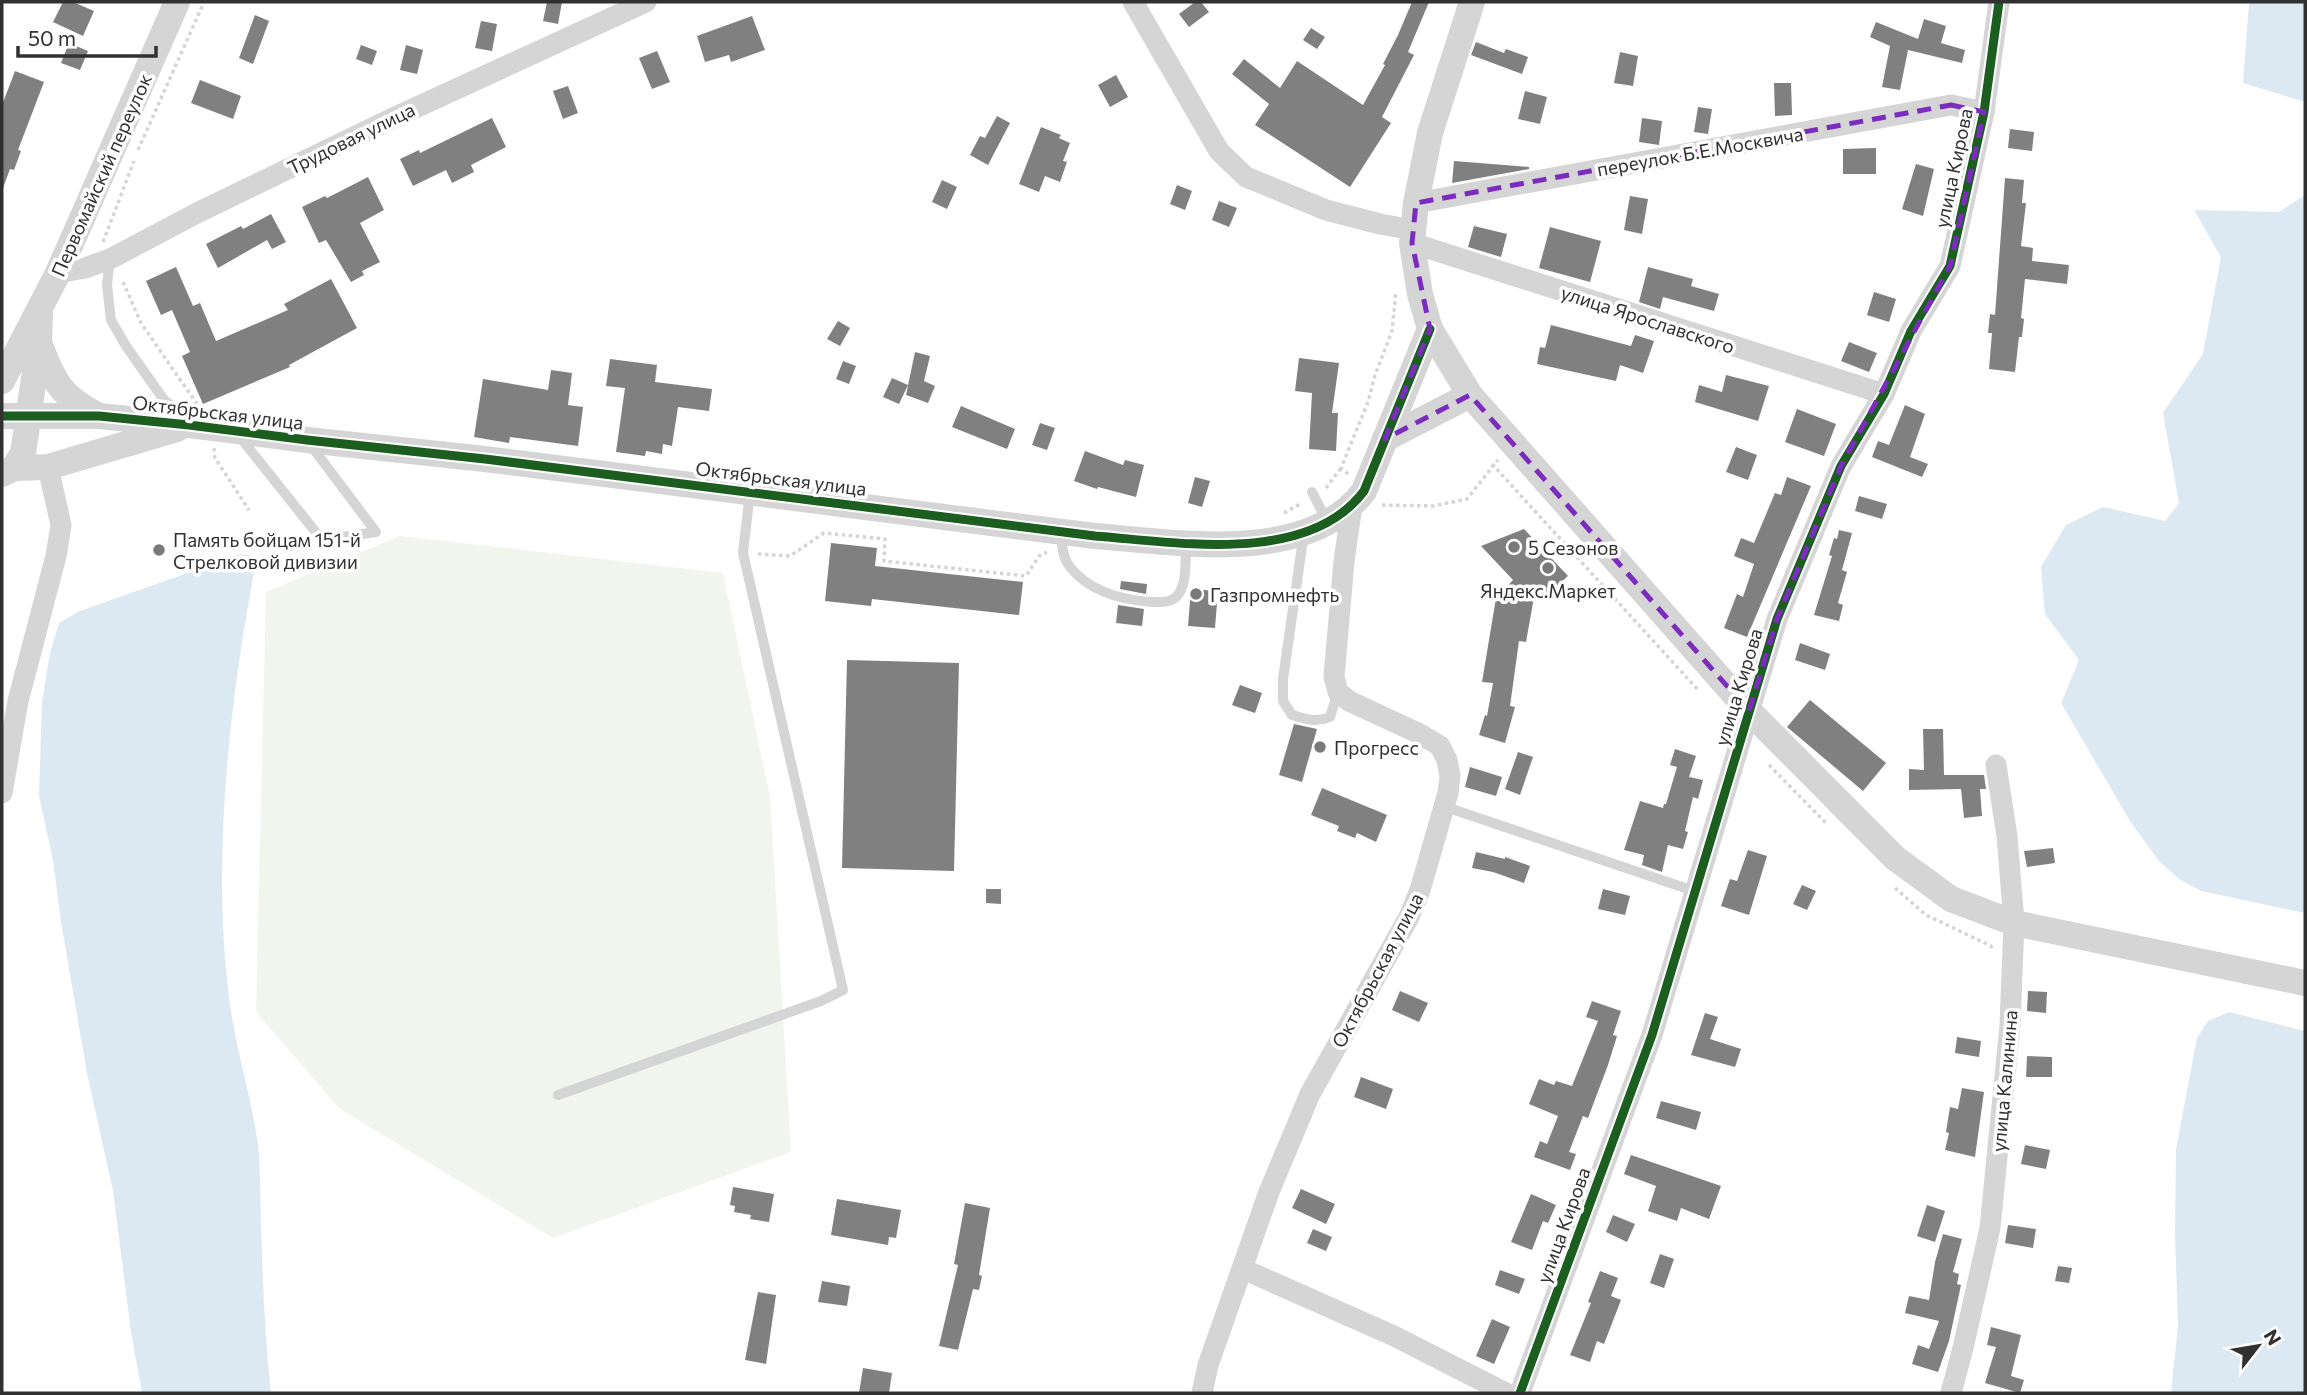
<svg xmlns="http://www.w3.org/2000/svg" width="2307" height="1395" viewBox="0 0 2307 1395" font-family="Commissioner,sans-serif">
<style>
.green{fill:#f1f5ee}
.water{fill:#dce9f2}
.building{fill:#808080}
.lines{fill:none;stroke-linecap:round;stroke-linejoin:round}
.path{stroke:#d5d5d5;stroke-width:3.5;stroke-dasharray:3.5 3.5;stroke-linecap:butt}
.service{stroke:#d5d5d5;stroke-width:10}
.minor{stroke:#d5d5d5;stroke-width:21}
.tertiary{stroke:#d5d5d5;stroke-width:26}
.cycleway-casing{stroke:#fff;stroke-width:13}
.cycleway{stroke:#1b5e20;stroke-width:9}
.marked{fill:none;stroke:#7b2cbf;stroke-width:5;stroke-dasharray:14 9;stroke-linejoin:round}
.poi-dot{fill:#797979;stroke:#fff;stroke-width:2.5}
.labels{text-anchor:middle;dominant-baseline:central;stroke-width:7;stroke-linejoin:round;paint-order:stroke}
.street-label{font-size:19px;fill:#313131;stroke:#fff}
.poi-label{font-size:19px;fill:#313131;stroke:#fff;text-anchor:start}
</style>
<rect width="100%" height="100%" fill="#fff"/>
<polygon class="green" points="400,536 723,573 770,797 791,1152 553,1238 340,1109 256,1012 266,592"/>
<g class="water">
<polygon points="2249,2 2305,2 2305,102 2243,83"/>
<polygon points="2305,195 2305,913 2201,891 2179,879 2159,861 2130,821 2061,703 2079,660 2045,614 2041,567 2066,525 2103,507 2165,521 2179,503 2163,413 2203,354 2221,257 2194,210 2279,212"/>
<path d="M241 554 251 555 256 562C229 702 211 863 230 1005 237 1055 254 1104 259 1155 261 1187 260 1219 262 1251 263 1298 266 1346 271 1393H142L131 1332 113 1191 87 1073 61 922 53 860 39 796 42 702 50 653 59 623 80 611Z"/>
<polygon points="2229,1012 2305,1031 2305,1393 2171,1393 2178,1326 2175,1234 2176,1149 2197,1038 2208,1021"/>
</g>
<g class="building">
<polygon points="63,2 73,2 94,11 83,36 53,22"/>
<polygon points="547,2 562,2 558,24 543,21"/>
<polygon points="1195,2 1201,2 1209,12 1189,27 1179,14"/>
<polygon points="1412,2 1429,2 1408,52 1414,55 1382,117 1391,123 1350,187 1255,125 1269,104 1232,74 1244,59 1280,88 1297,61 1363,105 1385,65 1383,64 1398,35"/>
<polygon points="255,15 269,21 253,64 239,58"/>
<polygon points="752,16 765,50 731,62 729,55 705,62 697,36"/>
<polygon points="1924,19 1946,26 1941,43 1965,50 1962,63 1908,50 1900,90 1882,87 1890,46 1870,37 1876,22 1918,39"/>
<polygon points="481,21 497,24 492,51 475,48"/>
<polygon points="1311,28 1325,37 1317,49 1303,40"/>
<polygon points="1476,42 1504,53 1506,49 1528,57 1522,74 1471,55"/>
<polygon points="69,43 88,51 80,70 61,63"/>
<polygon points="361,45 377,51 372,65 356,59"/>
<polygon points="406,45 423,50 417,74 400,70"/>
<polygon points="657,51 670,82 652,89 639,58"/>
<polygon points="1620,52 1638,56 1633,86 1614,83"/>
<polygon points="15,71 44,82 18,150 21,151 14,170 10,169 3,188 2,105"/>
<polygon points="1116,75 1128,97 1110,107 1098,85"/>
<polygon points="200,80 241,96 233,119 191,103"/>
<polygon points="1774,83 1791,83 1792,115 1775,116"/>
<polygon points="568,86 578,113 563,119 553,91"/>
<polygon points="1525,91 1547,97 1540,124 1518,119"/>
<polygon points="1698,107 1712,109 1708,134 1694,132"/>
<polygon points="997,116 1010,123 988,165 970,155 980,136 985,138"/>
<polygon points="492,118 506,147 471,165 474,172 452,183 446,170 413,186 400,159 419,150 420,153"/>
<polygon points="1642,118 1662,121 1659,145 1639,142"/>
<polygon points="1041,127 1061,135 1059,138 1070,143 1063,161 1067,162 1060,182 1045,176 1039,192 1019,184"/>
<polygon points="2010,129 2034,132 2032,151 2008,148"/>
<polygon points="1876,148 1876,174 1843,174 1843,149"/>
<polygon points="1454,161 1529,167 1529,169 1452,183"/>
<polygon points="1916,164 1934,169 1923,216 1902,209"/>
<polygon points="368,177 384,210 360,223 380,262 362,271 364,275 351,282 326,240 319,243 302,207 325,196 327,198"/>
<polygon points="2005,178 2024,180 2022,203 2026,203 2021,246 2033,248 2032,261 2069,265 2067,284 2025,279 2021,318 2024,319 2022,337 2019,337 2015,372 1989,369 1992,333 1988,333 1990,314 1995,315"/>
<polygon points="942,180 957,187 947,209 932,202"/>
<polygon points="1177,185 1192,191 1185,210 1170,204"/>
<polygon points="1630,196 1648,199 1642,234 1624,230"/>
<polygon points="1219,201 1237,208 1229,227 1212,220"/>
<polygon points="271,214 286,242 272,249 267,240 218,268 206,244 241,226 243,229"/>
<polygon points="1474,226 1507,234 1501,257 1468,247"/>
<polygon points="1550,227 1601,241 1590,282 1539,268"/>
<polygon points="176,267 193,306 200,303 216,341 288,310 284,304 331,279 357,328 289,365 290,367 203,404 182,356 190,352 172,310 161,315 146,281"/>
<polygon points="1648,267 1693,279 1691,286 1719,294 1714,311 1663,297 1660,309 1639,302"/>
<polygon points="1874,292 1896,299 1889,322 1867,315"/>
<polygon points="838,321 850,328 840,346 827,339"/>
<polygon points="1551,325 1631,346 1635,335 1654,341 1643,373 1620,365 1616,381 1537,364 1540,347 1545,348"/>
<polygon points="1849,342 1877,353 1869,372 1841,361"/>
<polygon points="915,352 930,356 924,381 935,386 928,403 906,395"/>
<polygon points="1299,358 1339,363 1332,413 1338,413 1336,451 1309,449 1312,393 1295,391"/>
<polygon points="610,359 657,365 655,382 712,389 709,411 678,407 672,446 663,444 662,454 646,451 645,456 616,452 625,388 606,386"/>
<polygon points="843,361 856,366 849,384 836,379"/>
<polygon points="551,370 572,373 568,405 583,407 578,446 510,437 509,443 474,437 483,379 548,390"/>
<polygon points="1726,375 1769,386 1758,421 1695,402 1699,385 1722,392"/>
<polygon points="892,378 908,385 899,404 883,397"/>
<polygon points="1905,405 1925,414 1910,457 1928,464 1922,477 1872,457 1878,441 1889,445"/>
<polygon points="961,406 1015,429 1007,449 952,427"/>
<polygon points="1797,409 1836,424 1824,456 1785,442"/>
<polygon points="1040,423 1055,428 1047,450 1032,445"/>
<polygon points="1736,447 1757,455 1748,480 1726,472"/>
<polygon points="1085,451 1123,465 1125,460 1144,465 1136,497 1098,487 1097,489 1074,481"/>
<polygon points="1195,477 1210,481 1202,507 1188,503"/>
<polygon points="1787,477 1811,486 1747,637 1724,628 1737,594 1743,597 1754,564 1734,556 1741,538 1754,543 1775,493 1781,495"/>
<polygon points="1859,496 1887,504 1882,519 1855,511"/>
<polygon points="1524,529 1568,576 1558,585 1562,589 1550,601 1536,586 1526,642 1519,641 1510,706 1515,707 1505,743 1479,735 1485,715 1487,716 1493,683 1482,682 1496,598 1513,580 1481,546"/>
<polygon points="1839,530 1852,533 1842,570 1847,572 1838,603 1843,605 1839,621 1814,615 1832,556 1829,555 1834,538 1837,539"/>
<polygon points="831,543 877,548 875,566 1023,582 1019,615 872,599 871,606 825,601"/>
<polygon points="1121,581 1147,584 1146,594 1120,589"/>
<polygon points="1191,589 1218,591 1215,628 1188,626"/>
<polygon points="1118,605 1144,609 1142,626 1116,623"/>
<polygon points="1800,643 1830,654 1825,670 1795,660"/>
<polygon points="847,660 959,663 954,871 842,868"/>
<polygon points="1240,685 1262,693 1255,713 1232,705"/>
<polygon points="1810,700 1886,763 1863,791 1787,727"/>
<polygon points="1294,724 1317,729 1302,782 1279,775"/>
<polygon points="1923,729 1943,729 1944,775 1984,775 1986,789 1980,789 1982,816 1964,818 1961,789 1909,790 1909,769 1924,770"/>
<polygon points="1675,749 1696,756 1689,777 1703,780 1698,799 1693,797 1685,831 1688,832 1683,849 1668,845 1662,872 1642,865 1644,855 1624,850 1640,801 1663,808 1664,804 1666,804 1677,767 1670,765"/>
<polygon points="1518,752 1533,757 1520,795 1505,789"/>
<polygon points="1470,767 1502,777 1496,796 1465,787"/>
<polygon points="1322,788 1387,815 1376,842 1357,833 1355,838 1337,831 1339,826 1311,815"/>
<polygon points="2053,848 2055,863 2027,867 2024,851"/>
<polygon points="1748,850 1767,856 1749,915 1721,906 1730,879 1737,881"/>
<polygon points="1476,852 1505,859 1505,857 1530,866 1524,883 1493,872 1472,868"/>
<polygon points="1802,885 1816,891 1807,910 1793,904"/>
<polygon points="986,889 1001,889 1001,904 986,903"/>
<polygon points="1603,889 1630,896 1625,915 1598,909"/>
<polygon points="1400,991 1428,1003 1419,1022 1392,1010"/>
<polygon points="2028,991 2047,992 2046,1013 2027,1011"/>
<polygon points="1592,1001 1621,1011 1613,1035 1617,1036 1608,1065 1588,1118 1583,1116 1569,1152 1576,1154 1570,1170 1534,1157 1540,1141 1547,1144 1558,1116 1529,1104 1539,1079 1554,1085 1556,1081 1572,1086 1598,1021 1586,1017"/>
<polygon points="1705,1013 1718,1017 1710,1039 1741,1049 1735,1067 1691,1055"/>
<polygon points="1957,1037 1981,1041 1979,1057 1955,1053"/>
<polygon points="2027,1056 2052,1057 2052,1077 2026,1077"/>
<polygon points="1361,1077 1393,1089 1386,1109 1354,1097"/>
<polygon points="1962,1088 1984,1092 1975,1157 1945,1150 1949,1133 1946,1132 1950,1107 1958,1109"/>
<polygon points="1661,1101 1701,1112 1696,1130 1656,1118"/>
<polygon points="2025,1145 2050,1150 2046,1169 2021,1164"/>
<polygon points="1631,1155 1721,1186 1709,1219 1681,1208 1677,1221 1648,1211 1656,1186 1624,1174"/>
<polygon points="733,1187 774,1194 769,1222 750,1219 751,1215 734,1212 735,1206 730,1205"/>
<polygon points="1301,1189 1335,1204 1326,1224 1292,1208"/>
<polygon points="1531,1194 1556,1205 1548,1223 1543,1221 1532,1250 1511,1242"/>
<polygon points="837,1199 901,1210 896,1238 889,1237 888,1245 831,1235"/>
<polygon points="965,1203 990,1208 979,1275 982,1276 979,1290 973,1289 958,1350 939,1346 958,1265 954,1264"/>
<polygon points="1927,1205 1945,1211 1935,1242 1917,1236"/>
<polygon points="1613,1215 1635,1224 1627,1242 1606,1232"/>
<polygon points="2008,1225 2036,1229 2033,1248 2005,1243"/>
<polygon points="1313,1229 1332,1237 1326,1251 1307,1243"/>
<polygon points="1943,1234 1962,1239 1953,1272 1959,1274 1957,1284 1961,1285 1949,1341 1938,1372 1912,1364 1918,1345 1929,1349 1939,1321 1905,1313 1909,1296 1929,1300 1935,1262"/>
<polygon points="1660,1254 1674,1259 1664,1288 1650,1283"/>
<polygon points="2058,1266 2072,1268 2069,1283 2055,1281"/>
<polygon points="1500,1270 1525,1279 1519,1294 1495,1285"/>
<polygon points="1600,1271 1618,1278 1611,1296 1621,1300 1604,1344 1597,1341 1590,1362 1570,1355 1591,1303 1588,1302"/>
<polygon points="822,1281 850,1286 847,1306 818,1302"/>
<polygon points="758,1292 776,1295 766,1364 745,1360"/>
<polygon points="1492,1319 1510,1327 1494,1364 1476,1356"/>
<polygon points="1991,1327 2021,1335 2011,1376 2024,1380 2020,1393 1985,1383 1996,1347 1987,1345"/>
<polygon points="863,1368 892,1373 889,1393 859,1393"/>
</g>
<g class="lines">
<g class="path">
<polyline points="138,150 204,2"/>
<polyline points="103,242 134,161"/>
<polyline points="123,282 141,323 197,404"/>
<polyline points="214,448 215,458 249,510"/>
<polyline points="1492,464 1699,691"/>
<polyline points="1348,474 1341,468 1368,402 1375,375 1392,331 1396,291"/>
<polyline points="1326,488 1341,468"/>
<polyline points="1382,505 1433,506 1467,499 1498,460"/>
<polyline points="1284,513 1302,503"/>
<polyline points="758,554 790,556 824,533 885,539 884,561 1026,576 1039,556 1047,552"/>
<polyline points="1769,765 1828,825"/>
<polyline points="1895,888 1926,915 1991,946 1992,951"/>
</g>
<g class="service">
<polyline points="110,259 107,285 111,320 126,346 164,400 191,419"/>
<polyline points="239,436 322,540 376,532 309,443"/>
<polyline points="1312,492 1327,521"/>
<path d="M1061 532C1062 545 1062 557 1070 567 1090 592 1122 600 1152 602 1161 602 1171 603 1177 596 1188 584 1185 558 1186 543"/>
<path d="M1304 532 1283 679V701L1292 715C1306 719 1316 723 1330 717L1338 692"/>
<polyline points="1443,806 1694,891"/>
<polyline points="558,1095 821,1001 843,990 743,553 750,492"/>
</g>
<g class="minor">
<polyline points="1133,2 1219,151 1246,177 1326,210 1380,224 1413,230"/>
<polyline points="1416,203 1951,105 1984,112"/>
<polyline points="1412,243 1884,394"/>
<polyline points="58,273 85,268 110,259 197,213 391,119 646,2"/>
<polyline points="2,793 18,701 56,556 61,525 48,467"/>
<polyline points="1243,1269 1394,1336 1506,1393"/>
<polyline points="1202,1393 1208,1365 1269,1192 1310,1094 1409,917 1420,890 1448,793 1450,776 1447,760 1440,746 1420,734 1349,701 1338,692 1334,677 1344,561 1352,506"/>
<polyline points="1520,1393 1652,1035 1777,619 1841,466 1884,394 1911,331 1950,266 1984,112 1999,2"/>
<polyline points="1951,1393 1963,1348 1990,1228 2010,1026 2014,923 2007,836 1996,765"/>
</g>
<g class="tertiary">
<polyline points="1472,2 1430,133 1416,203 1412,243 1420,294 1430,329 1470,395 1749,711 1895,858 1951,899 2014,923 2305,983"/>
<path d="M40 345C55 383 60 396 99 416"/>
<polyline points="2,381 58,273 177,2"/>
<path d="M5 416H99L189 425 307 440 485 459 1095 536C1176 542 1308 566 1364 491L1430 329"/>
<polyline points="1385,439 1470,395"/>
<polyline points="14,468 48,467 177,429"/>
<polyline points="2,474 14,468 23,453 39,344 40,314"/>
</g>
<defs>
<g id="cycleway">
<path d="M2 416H99L189 425 307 440 485 459 1095 536C1176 542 1308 566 1364 491L1430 329"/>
<polyline points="1520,1393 1652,1035 1777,619 1841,466 1884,394 1911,331 1950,266 1984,112 1999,2"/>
</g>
</defs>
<use href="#cycleway" class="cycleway-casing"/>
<use href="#cycleway" class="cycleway"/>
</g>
<path class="marked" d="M1951 105 1984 112 1950 266 1841 466 1777 619 1749 711 1470 395 1385 439 1430 329 1412 243 1416 203Z"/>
<g class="poi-dot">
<circle cx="1514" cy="547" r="7"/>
<circle cx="159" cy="550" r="7"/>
<circle cx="1548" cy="568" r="7"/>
<circle cx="1196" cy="594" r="7"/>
<circle cx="1320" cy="747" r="7"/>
</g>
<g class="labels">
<g class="street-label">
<text transform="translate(351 138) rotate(-26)">Трудовая улица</text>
<text transform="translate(1700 151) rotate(-10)">переулок Б.Е.Москвича</text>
<text transform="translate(1953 168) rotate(-78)">улица Кирова</text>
<text transform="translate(101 175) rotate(-66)">Первомайский переулок</text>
<text transform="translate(1648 319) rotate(18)">улица Ярославского</text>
<text transform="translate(218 412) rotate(7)">Октябрьская улица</text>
<text transform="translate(781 478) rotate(7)">Октябрьская улица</text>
<text transform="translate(1738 687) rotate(-73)">улица Кирова</text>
<text transform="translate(1377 970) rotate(-62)">Октябрьская улица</text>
<text transform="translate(2004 1081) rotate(-85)">улица Калинина</text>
<text transform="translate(1563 1225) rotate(-70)">улица Кирова</text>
</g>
<g class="poi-label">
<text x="173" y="539">Память бойцам 151-й<tspan x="173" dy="22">Стрелковой дивизии</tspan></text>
<text x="1528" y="547">5 Сезонов</text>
<text x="1548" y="590" text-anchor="middle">Яндекс.Маркет</text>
<text x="1210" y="594">Газпромнефть</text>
<text x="1334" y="747">Прогресс</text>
</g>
</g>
<rect width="2307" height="1395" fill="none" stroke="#313131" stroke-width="7"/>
<g transform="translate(2258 1346) rotate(59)" stroke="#ffffff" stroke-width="5" paint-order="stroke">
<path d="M0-5L12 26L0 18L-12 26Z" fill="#313131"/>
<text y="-10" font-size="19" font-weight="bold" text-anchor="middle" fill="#313131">N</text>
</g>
<path d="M18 46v10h138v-10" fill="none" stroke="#313131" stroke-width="3.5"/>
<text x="28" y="46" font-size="21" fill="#313131" stroke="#ffffff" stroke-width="5" paint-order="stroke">50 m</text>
</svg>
